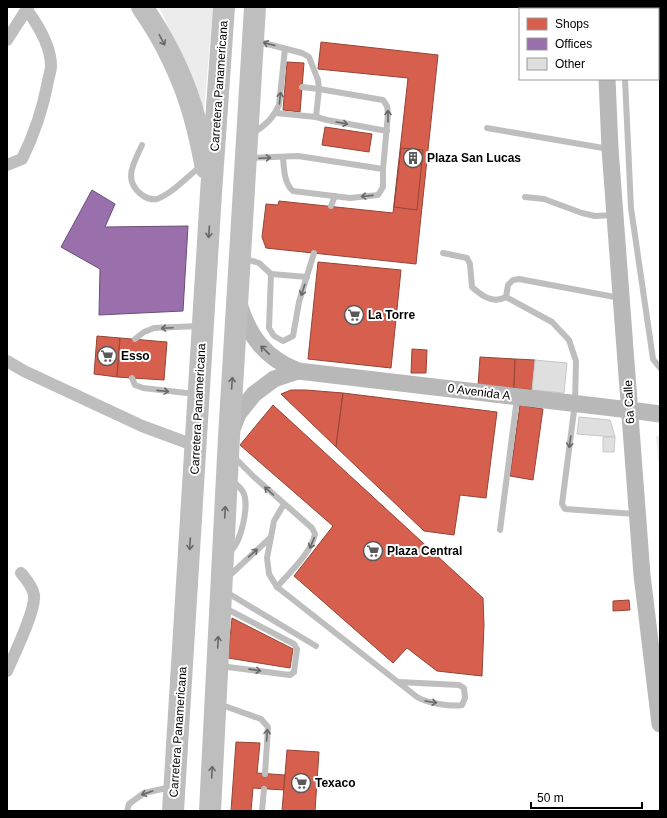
<svg xmlns="http://www.w3.org/2000/svg" width="667" height="818" viewBox="0 0 667 818" font-family="Helvetica,sans-serif">
<style>
.green{fill:#ececec}
.shops{fill:#d6604d;stroke:#964336}
.offices{fill:#9970ab;stroke:#6b4e78}
.building{fill:#dfdfdf;stroke:#c7c7c7}
.lines{fill:none;stroke-linecap:round;stroke-linejoin:round}
.lane{stroke:#bebebe;stroke-width:6}
.street{stroke:#bebebe;stroke-width:12}
.secondary{stroke:#b8b8b8;stroke-width:17}
.highway{stroke:#bebebe;stroke-width:22}
.oneway{stroke:#686868}
.oneway2{stroke:#656565}
.labels{text-anchor:middle;dominant-baseline:central;stroke-width:4;stroke-linejoin:round;paint-order:stroke}
.street-label{font-size:12px;fill:#000;stroke:#fff}
.poi-label{font-size:12px;font-weight:bold;fill:#000;stroke:#fff;text-anchor:start}
</style>
<rect width="100%" height="100%" fill="#fff"/>
<g class="green">
<polygon points="159,7 213,7 204,111 194,83"/>
<polygon points="656,436 660,436 660,480"/>
</g>
<g class="shops">
<polygon points="321,42 438,55 416,264 266,248 262,237 266,204 278,205 279,201 393,213 408,78 318,69"/>
<polygon points="287,62 304,63 300,112 283,110"/>
<polygon points="325,127 372,134 369,152 322,145"/>
<polygon points="401,148 423,150 417,210 394,207"/>
<polygon points="318,262 401,270 391,368 308,359"/>
<polygon points="97,336 120,338 117,377 94,374"/>
<polygon points="120,338 167,342 164,380 117,377"/>
<polygon points="412,349 427,350 426,373 411,373"/>
<polygon points="480,357 515,359 514,388 478,386"/>
<polygon points="515,359 535,360 532,390 514,388"/>
<polygon points="291,390 306,390 343,393 336,447 281,394"/>
<polygon points="343,393 497,412 486,498 460,495 454,535 424,531 336,447"/>
<polygon points="273,405 483,598 484,625 482,676 437,671 407,648 393,663 294,576 333,526 240,445"/>
<polygon points="520,405 543,409 533,480 510,476"/>
<polygon points="629,600 630,610 613,611 613,601"/>
<polygon points="232,618 293,649 290,668 228,658"/>
<polygon points="236,742 260,743 257,773 285,775 284,790 253,788 251,811 231,811"/>
<polygon points="287,750 319,752 315,811 282,811"/>
</g>
<polygon class="offices" points="92,190 115,204 105,227 188,226 183,311 99,315 100,269 61,247"/>
<g class="building">
<polygon points="535,360 567,363 564,393 532,390"/>
<polygon points="579,417 610,420 615,437 577,434"/>
<polygon points="603,437 615,437 614,452 603,452"/>
</g>
<g class="lines">
<g class="lane">
<path d="M256 41 302 53 309 57 318 80 319 89 383 100 387 106 388 114 383 169V187L378 195 350 198 293 191C284 183 284 169 283 157"/>
<polyline points="625,79 631,208 653,359 660,368"/>
<polyline points="302,87 319,89 316,117"/>
<polyline points="276,113 316,117 327,120 387,131"/>
<polyline points="487,128 609,149"/>
<path d="M252 133C264 127 274 117 279 105L285 49"/>
<path d="M142 145C134 163 122 180 142 195 146 198 152 200 157 199 173 193 188 176 202 165"/>
<polyline points="250,158 298,156 383,169"/>
<polyline points="525,197 544,199 582,213 595,216 614,215"/>
<polyline points="331,206 335,196"/>
<path d="M443 253 467 258 470 264 472 287C482 296 493 304 506 297L508 285 513 280 519 279 620 298"/>
<polyline points="243,258 259,263 271,274 269,328 274,336 283,341 293,336 299,302 314,253"/>
<polyline points="271,274 307,277"/>
<polyline points="506,297 552,322 569,340 576,361 575,403 562,504 565,509 635,514"/>
<polyline points="135,339 144,332 154,328 199,326"/>
<polyline points="132,378 135,385 143,388 195,394"/>
<path d="M234 457 254 477 312 528 315 534C311 553 290 572 277 587"/>
<path d="M284 504 274 521 267 558 269 574 277 587 417 697C427 703 451 707 462 705L465 698 464 688 459 685 399 682"/>
<polyline points="500,530 517,398"/>
<path d="M229 552C241 545 250 504 243 492 241 488 236 484 232 481"/>
<polyline points="228,577 271,537"/>
<polyline points="226,592 316,646"/>
<polyline points="220,666 290,675 294,672 297,649 294,644 225,608"/>
<polyline points="219,704 261,719 268,727 265,774"/>
<polyline points="127,811 129,804 144,793 171,787"/>
<polyline points="262,811 264,789"/>
</g>
<g class="street">
<polyline points="7,40 28,7"/>
<path d="M7 165 22 159C34 135 43 108 48 81 49 76 51 70 51 66 51 46 38 25 27 10"/>
<polyline points="7,361 24,371 142,426 196,446"/>
<path d="M7 671C14 655 36 610 34 595 33 587 26 579 21 573"/>
</g>
<g class="secondary">
<polyline points="604,7 604,9"/>
<polyline points="607,79 610,149 642,575 660,724"/>
<path d="M239 304C249 336 265 358 298 371L630 410 660 414"/>
<polyline points="232,429 238,414 254,394 274,379 298,371"/>
</g>
<g class="highway">
<path d="M142 7C166 41 186 83 196 123 200 138 203 153 206 168"/>
<polyline points="173,811 211,193 224,7"/>
<polyline points="210,811 229,437 255,7"/>
</g>
</g>
<defs><path id="oneway-shaft" d="M-6 0H5M1.5-3L5.5 0L1.5 3" fill="none" stroke-width="1.6" stroke-linecap="round" stroke-linejoin="round"/></defs>
<g class="oneway">
<use href="#oneway-shaft" transform="translate(162 40) rotate(62)"/>
<use href="#oneway-shaft" transform="translate(269 44) rotate(-165)"/>
<use href="#oneway-shaft" transform="translate(280 98) rotate(-84)"/>
<use href="#oneway-shaft" transform="translate(388 116) rotate(-90)"/>
<use href="#oneway-shaft" transform="translate(342 123) rotate(10)"/>
<use href="#oneway-shaft" transform="translate(265 158) rotate(-3)"/>
<use href="#oneway-shaft" transform="translate(367 196) rotate(174)"/>
<use href="#oneway-shaft" transform="translate(209 232) rotate(94)"/>
<use href="#oneway-shaft" transform="translate(303 290) rotate(108)"/>
<use href="#oneway-shaft" transform="translate(167 328) rotate(177)"/>
<use href="#oneway-shaft" transform="translate(232 383) rotate(-86)"/>
<use href="#oneway-shaft" transform="translate(163 391) rotate(6)"/>
<use href="#oneway-shaft" transform="translate(570 442) rotate(98)"/>
<use href="#oneway-shaft" transform="translate(269 491) rotate(-138)"/>
<use href="#oneway-shaft" transform="translate(225 512) rotate(-87)"/>
<use href="#oneway-shaft" transform="translate(312 543) rotate(113)"/>
<use href="#oneway-shaft" transform="translate(190 544) rotate(93)"/>
<use href="#oneway-shaft" transform="translate(253 553) rotate(-42)"/>
<use href="#oneway-shaft" transform="translate(218 642) rotate(-87)"/>
<use href="#oneway-shaft" transform="translate(255 670) rotate(8)"/>
<use href="#oneway-shaft" transform="translate(431 702) rotate(9)"/>
<use href="#oneway-shaft" transform="translate(267 735) rotate(-86)"/>
<use href="#oneway-shaft" transform="translate(212 772) rotate(-87)"/>
<use href="#oneway-shaft" transform="translate(147 793) rotate(161)"/>
</g>
<use class="oneway2" href="#oneway-shaft" transform="translate(265 350) rotate(-136)"/>
<defs>
<symbol id="building-ring" viewBox="-11 -11 22 22"><circle r="9.5" fill="#fff" stroke="#595959" stroke-width="1.5"/><path d="M-4-6H4V6H1V3H-1V6H-4ZM-2.5-4.3h1.7v1.8h-1.7ZM.8-4.3h1.7v1.8H.8ZM-2.5-1h1.7V.8h-1.7ZM.8-1h1.7V.8H.8Z" fill="#595959"/></symbol>
<symbol id="supermarket-ring" viewBox="-11 -11 22 22"><circle r="9.5" fill="#fff" stroke="#595959" stroke-width="1.5"/><path d="M-6-5.5h2.5l.6 2H6L4.5 2H-2.5L-4.4-4H-6ZM-1.5 3.2a1.3 1.3 0 1 0 .1 0ZM3 3.2a1.3 1.3 0 1 0 .1 0Z" fill="#595959"/></symbol>
</defs>
<g fill-rule="evenodd">
<use href="#building-ring" x="402" y="147" width="22" height="22"/>
<use href="#supermarket-ring" x="343" y="304" width="22" height="22"/>
<use href="#supermarket-ring" x="96" y="345" width="22" height="22"/>
<use href="#supermarket-ring" x="362" y="540" width="22" height="22"/>
<use href="#supermarket-ring" x="290" y="772" width="22" height="22"/>
</g>
<g class="labels">
<g class="street-label">
<text transform="translate(219 86) rotate(-86)">Carretera Panamericana</text>
<text transform="translate(479 392) rotate(7)">0 Avenida A</text>
<text transform="translate(629 402) rotate(-93)">6a Calle</text>
<text transform="translate(198 409) rotate(-87)">Carretera Panamericana</text>
<text transform="translate(178 732) rotate(-86)">Carretera Panamericana</text>
</g>
<g class="poi-label">
<text x="427" y="158">Plaza San Lucas</text>
<text x="368" y="315">La Torre</text>
<text x="121" y="356">Esso</text>
<text x="387" y="551">Plaza Central</text>
<text x="315" y="783">Texaco</text>
</g>
</g>
<rect width="667" height="818" fill="none" stroke="#000000" stroke-width="16"/>
<rect x="519" y="8" width="140" height="72" fill="#ffffff" stroke="#999999"/>
<rect x="527" y="18" width="20" height="12" fill="#d6604d" stroke="#999999"/>
<text x="555" y="28" font-size="12" fill="#000000">Shops</text>
<rect x="527" y="38" width="20" height="12" fill="#9970ab" stroke="#999999"/>
<text x="555" y="48" font-size="12" fill="#000000">Offices</text>
<rect x="527" y="58" width="20" height="12" fill="#dfdfdf" stroke="#999999"/>
<text x="555" y="68" font-size="12" fill="#000000">Other</text>
<path d="M531 802v6h111v-6" fill="none" stroke="#000000" stroke-width="2"/>
<text x="537" y="802" font-size="12" fill="#000000" stroke="#ffffff" stroke-width="3" paint-order="stroke">50 m</text>
</svg>
